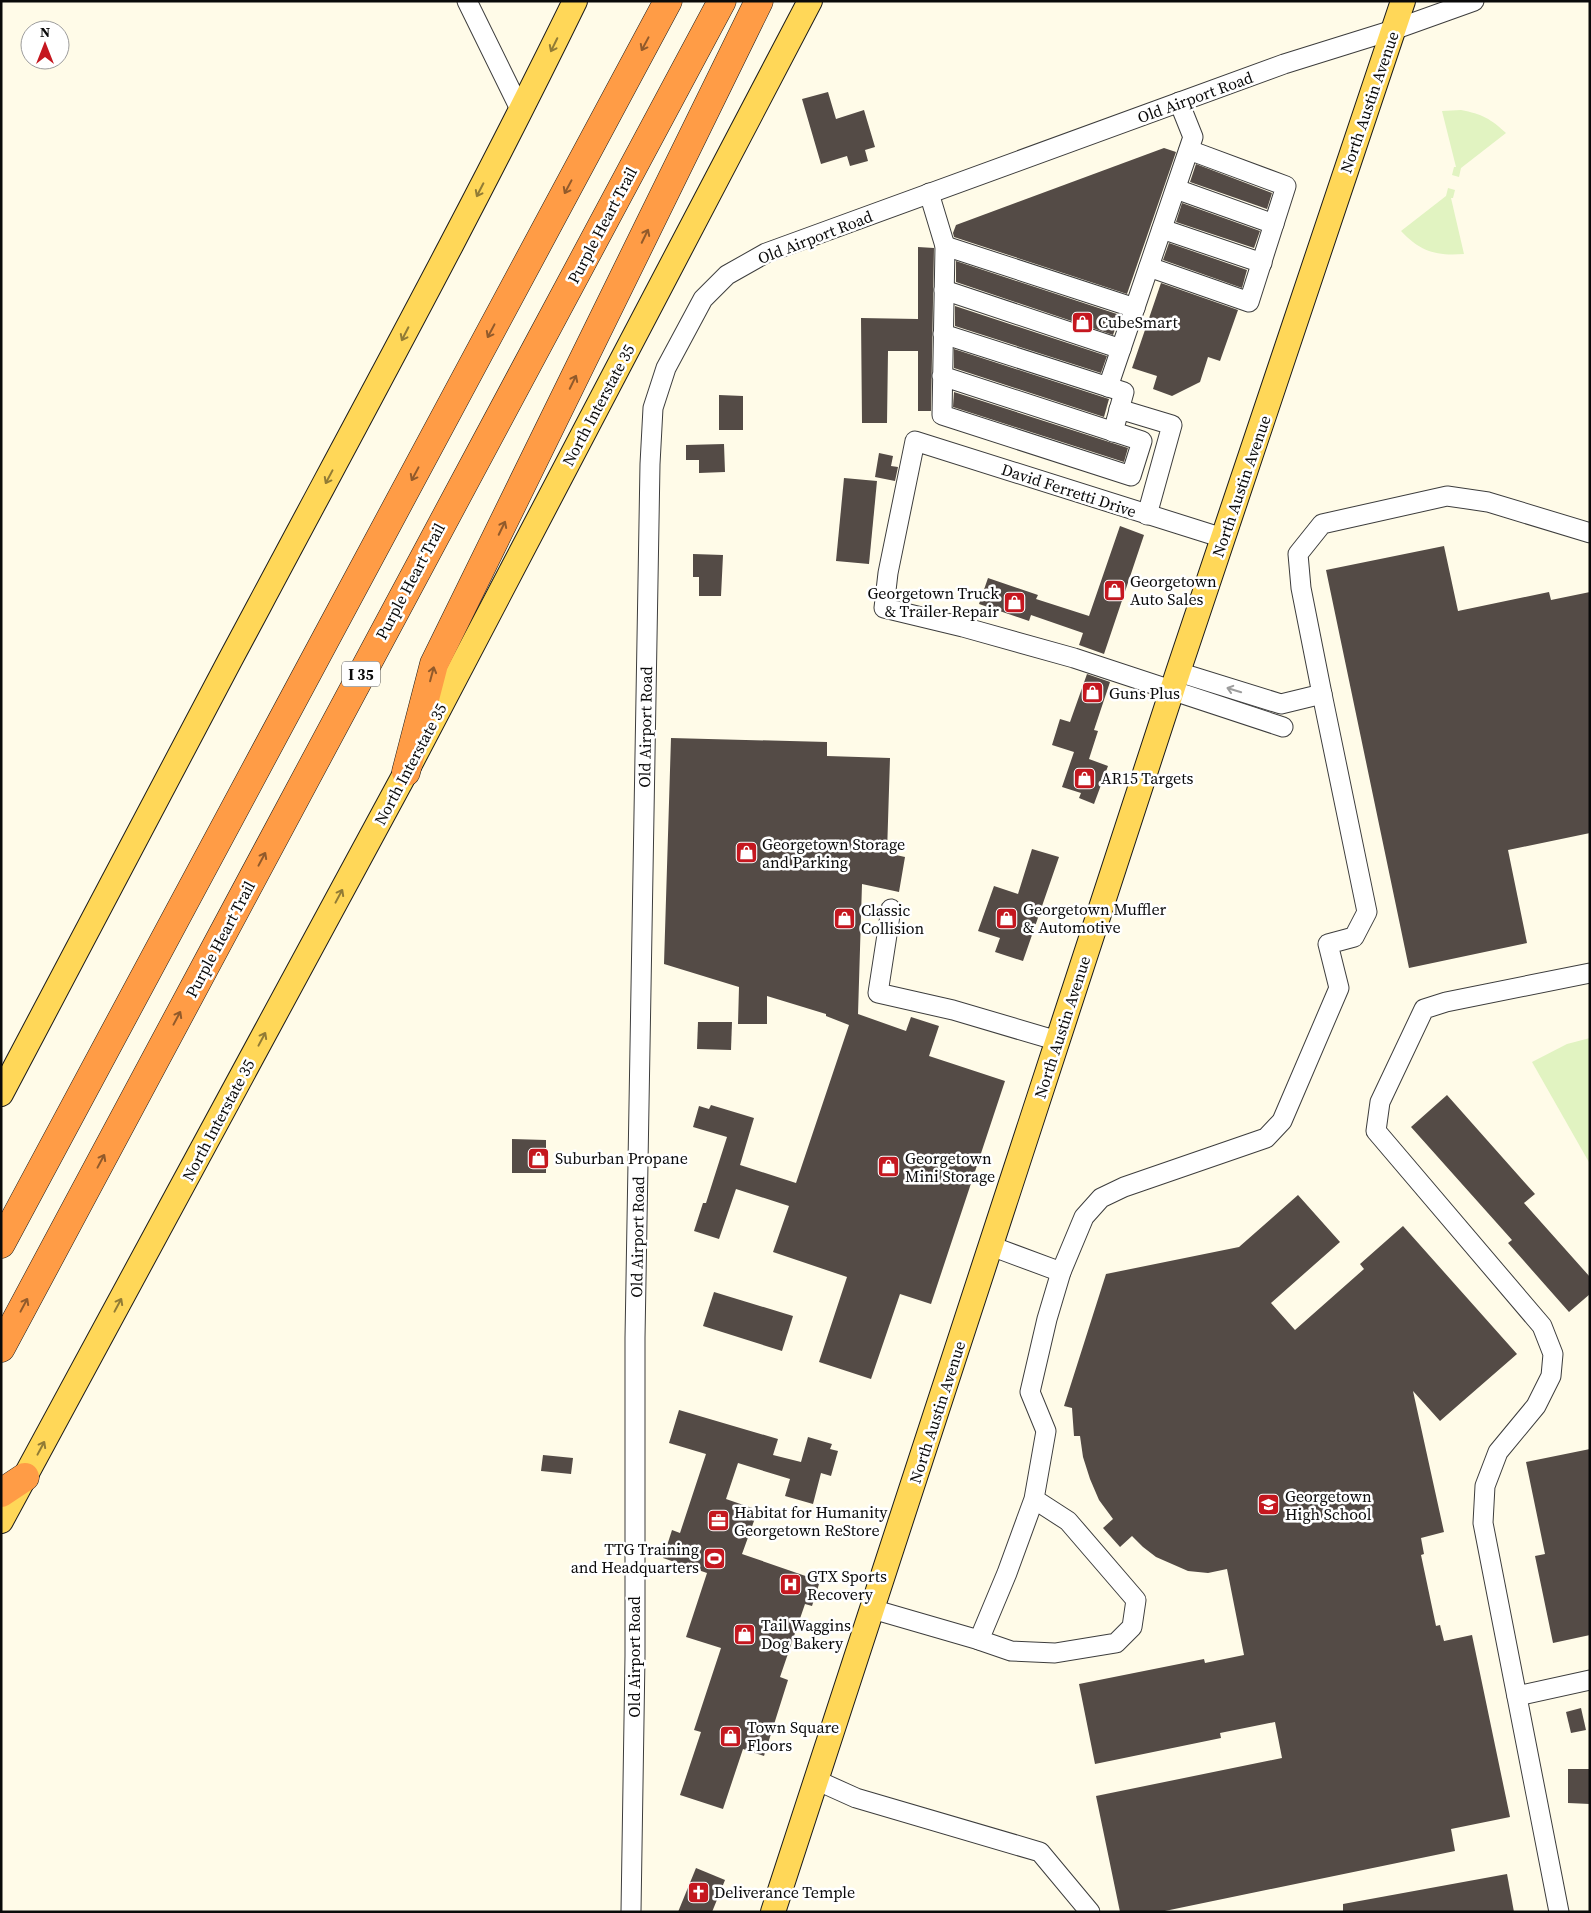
<svg xmlns="http://www.w3.org/2000/svg" width="1591" height="1913" viewBox="0 0 1591 1913" font-family="'Source Serif 4',serif">
<style>
.pitch{fill:#e1f3c1}
.building{fill:#544b46}
.lines{fill:none;stroke-linecap:round;stroke-linejoin:round}
.minor-casing{stroke:#3d3d3d;stroke-width:21}
.major-casing{stroke:#1b1b1b;stroke-width:26}
.highway-casing{stroke:#1b1b1b;stroke-width:29}
.minor{stroke:#fff;stroke-width:19}
.major{stroke:#ffd758;stroke-width:24}
.highway{stroke:#ff9c46;stroke-width:28}
.oneway{stroke:#915a2b}
.oneway2{stroke:#917b35}
.oneway3{stroke:#9d9d9d}
.labels{text-anchor:middle;dominant-baseline:central;stroke-width:5;stroke-linejoin:round;paint-order:stroke}
.shield{fill:#fff;stroke:#545454;stroke-width:1}
.shield-label{font-size:15px;font-weight:bold;fill:#0a0a0a}
.street-label{font-size:16px;fill:#0a0a0a;stroke:#fff}
.poi-label{font-size:16px;fill:#0a0a0a;stroke:#fff;text-anchor:start}
</style>
<rect width="100%" height="100%" fill="#fffbe8"/>
<g class="pitch">
<path d="M1461 110C1482 114 1491 119 1506 133L1461 168 1459 177 1452 175 1454 167H1456L1442 111Z"/>
<path d="M1448 188 1455 190 1453 198H1451L1464 254C1436 256 1421 252 1401 231L1446 196Z"/>
<polygon points="1590,1038 1590,1164 1532,1062 1567,1044"/>
</g>
<g class="building">
<polygon points="828,92 836,119 864,110 875,147 865,150 868,161 850,166 847,156 821,164 802,99"/>
<polygon points="1164,148 1176,152 1127,294 954,237 953,233 956,225"/>
<polygon points="1196,164 1272,193 1267,209 1190,182"/>
<polygon points="1182,203 1260,231 1254,248 1176,222"/>
<polygon points="1169,243 1247,270 1242,288 1163,260"/>
<polygon points="918,247 934,248 931,411 918,411 918,351 888,351 887,423 862,423 861,318 918,319"/>
<polygon points="956,261 1120,315 1113,335 956,282"/>
<polygon points="1161,283 1238,310 1220,361 1208,357 1200,382 1172,396 1153,389 1157,376 1132,368"/>
<polygon points="955,306 1107,356 1101,373 955,326"/>
<polygon points="954,349 1109,399 1104,417 954,368"/>
<polygon points="954,392 1128,448 1124,462 953,407"/>
<polygon points="719,395 743,396 743,430 719,430"/>
<polygon points="724,444 725,472 699,473 699,460 686,460 686,445"/>
<polygon points="879,453 893,456 891,466 898,467 895,481 875,477"/>
<polygon points="844,478 877,481 869,564 836,561"/>
<polygon points="1120,526 1144,535 1104,654 1079,645 1083,633 1031,615 1029,621 979,604 988,578 1038,595 1036,599 1089,616"/>
<polygon points="1444,546 1458,611 1549,592 1551,600 1590,592 1590,833 1508,850 1527,943 1409,968 1326,570"/>
<polygon points="693,554 723,555 721,596 699,596 699,577 693,577"/>
<polygon points="1087,674 1110,682 1094,730 1098,731 1089,759 1108,766 1094,804 1079,798 1081,793 1062,787 1074,752 1052,745 1060,719 1070,722"/>
<polygon points="671,738 827,742 827,756 890,758 887,853 905,857 899,892 862,884 858,1014 906,1031 911,1017 939,1026 929,1056 1005,1081 931,1304 900,1294 871,1379 819,1362 847,1277 773,1252 789,1206 736,1189 719,1239 694,1231 703,1203 706,1203 727,1137 693,1127 699,1106 709,1109 711,1105 754,1118 740,1165 796,1183 849,1025 826,1016 826,1014 767,996 767,1024 738,1024 739,987 664,964"/>
<polygon points="1032,849 1059,857 1023,961 995,952 1000,938 978,931 994,886 1018,894"/>
<polygon points="698,1022 732,1022 731,1050 697,1049"/>
<polygon points="1447,1095 1535,1194 1524,1203 1590,1277 1590,1294 1569,1312 1508,1243 1512,1240 1411,1127"/>
<polygon points="512,1139 546,1140 546,1173 512,1173"/>
<polygon points="1298,1195 1340,1242 1271,1303 1295,1330 1364,1269 1360,1264 1403,1226 1517,1354 1440,1421 1413,1391 1444,1532 1421,1538 1424,1554 1421,1555 1436,1626 1440,1625 1444,1641 1472,1635 1510,1817 1451,1829 1455,1851 1160,1912 1120,1912 1096,1796 1282,1758 1275,1722 1220,1733 1221,1738 1095,1764 1079,1684 1204,1659 1205,1663 1244,1655 1227,1569 1208,1573 1188,1571 1156,1557 1143,1547 1132,1536 1120,1547 1103,1528 1113,1519 1099,1500 1090,1479 1083,1457 1080,1436 1074,1436 1072,1408 1064,1406 1106,1274 1239,1247"/>
<polygon points="714,1292 793,1316 782,1351 703,1326"/>
<polygon points="679,1410 778,1439 773,1455 801,1462 808,1437 832,1444 830,1449 838,1451 831,1476 821,1473 813,1504 785,1496 790,1479 738,1463 726,1499 758,1510 742,1554 820,1581 812,1606 805,1604 780,1677 788,1680 764,1756 743,1749 723,1809 680,1795 701,1732 694,1730 721,1648 686,1637 707,1573 663,1558 672,1530 680,1533 706,1454 669,1443"/>
<polygon points="1590,1449 1590,1635 1553,1643 1535,1556 1545,1554 1526,1462"/>
<polygon points="543,1455 573,1458 571,1474 541,1471"/>
<polygon points="1581,1708 1586,1730 1571,1733 1566,1712"/>
<polygon points="1568,1769 1590,1769 1590,1804 1568,1803"/>
<polygon points="696,1868 725,1880 712,1912 678,1912"/>
<polygon points="1507,1874 1514,1912 1343,1912 1343,1904"/>
</g>
<g class="lines">
<defs>
<g id="minor">
<polyline points="467,1 521,111"/>
<polyline points="1176,189 1274,224"/>
<polyline points="929,193 945,246 942,415 1131,476 1142,441 942,376"/>
<polyline points="1162,229 1262,263"/>
<polyline points="945,246 1135,308"/>
<polyline points="1149,267 1249,302 1286,186 1189,150"/>
<polyline points="944,290 1121,349"/>
<polyline points="943,334 1124,392 1113,432"/>
<polyline points="1108,387 1193,137 1179,102"/>
<polyline points="1119,409 1172,425 1147,515"/>
<polyline points="1223,538 915,441 888,573 884,608 963,627 1074,658 1283,727"/>
<polyline points="1178,672 1281,704 1322,694 1301,588 1298,554 1322,524 1447,496 1488,502 1590,533"/>
<polyline points="891,909 878,993 953,1010 1058,1041"/>
<polyline points="991,1246 1061,1272"/>
<polyline points="1034,1499 1007,1573 979,1640 1011,1651 1055,1653 1116,1643 1132,1627 1136,1600 1068,1521 1034,1499 1046,1431 1030,1392 1047,1319 1061,1272 1084,1217 1101,1198 1124,1187 1266,1138 1282,1121 1339,988 1328,944 1354,937 1367,912 1322,694"/>
<polyline points="872,1609 979,1640"/>
<polyline points="1517,1696 1590,1680"/>
<polyline points="816,1780 856,1798 1040,1852 1090,1912"/>
<polyline points="631,1912 635,1656 635,1338 650,464 653,408 666,368 703,299 727,275 766,253 1284,64 1393,30 1474,1"/>
<polyline points="1559,1912 1483,1523 1485,1486 1498,1452 1536,1406 1551,1376 1553,1354 1542,1326 1376,1131 1380,1102 1424,1009 1446,1002 1590,973"/>
</g>
<g id="major">
<path d="M1 1094C87 931 172 768 259 606 366 405 475 206 575 1"/>
<polyline points="1,1521 406,772 810,1"/>
<polyline points="773,1912 1178,672 1403,1"/>
</g>
<g id="highway">
<polyline points="406,772 434,664 759,1"/>
<polyline points="1,1244 668,1"/>
<polyline points="1,1348 722,1"/>
<polyline points="1,1493 25,1477"/>
</g>
</defs>
<use href="#minor" class="minor-casing"/>
<use href="#major" class="major-casing"/>
<use href="#highway" class="highway-casing"/>
<use href="#minor" class="minor"/>
<use href="#major" class="major"/>
<use href="#highway" class="highway"/>
</g>
<defs><path id="oneway-shaft" d="M-6 0H5M1.5-3L5.5 0L1.5 3" fill="none" stroke-width="1.6" stroke-linecap="round" stroke-linejoin="round" transform="scale(1.25)"/></defs>
<g class="oneway">
<use href="#oneway-shaft" transform="translate(645 44) rotate(118)"/>
<use href="#oneway-shaft" transform="translate(568 187) rotate(118)"/>
<use href="#oneway-shaft" transform="translate(645 236) rotate(-64)"/>
<use href="#oneway-shaft" transform="translate(491 331) rotate(118)"/>
<use href="#oneway-shaft" transform="translate(573 382) rotate(-64)"/>
<use href="#oneway-shaft" transform="translate(415 474) rotate(118)"/>
<use href="#oneway-shaft" transform="translate(502 528) rotate(-64)"/>
<use href="#oneway-shaft" transform="translate(432 674) rotate(-75)"/>
<use href="#oneway-shaft" transform="translate(262 859) rotate(-62)"/>
<use href="#oneway-shaft" transform="translate(177 1018) rotate(-62)"/>
<use href="#oneway-shaft" transform="translate(101 1161) rotate(-62)"/>
<use href="#oneway-shaft" transform="translate(24 1305) rotate(-62)"/>
</g>
<g class="oneway2">
<use href="#oneway-shaft" transform="translate(554 45) rotate(116)"/>
<use href="#oneway-shaft" transform="translate(480 190) rotate(117)"/>
<use href="#oneway-shaft" transform="translate(405 334) rotate(117)"/>
<use href="#oneway-shaft" transform="translate(329 477) rotate(118)"/>
<use href="#oneway-shaft" transform="translate(339 896) rotate(-62)"/>
<use href="#oneway-shaft" transform="translate(262 1039) rotate(-62)"/>
<use href="#oneway-shaft" transform="translate(118 1305) rotate(-62)"/>
<use href="#oneway-shaft" transform="translate(41 1448) rotate(-62)"/>
</g>
<use class="oneway3" href="#oneway-shaft" transform="translate(1234 690) rotate(-163)"/>
<defs>
<symbol id="shop-square" viewBox="-11 -11 22 22"><rect x="-9" y="-9" width="18" height="18" rx="4" fill="#c5171f" stroke="#fff"/><path d="M-5-2.5h2.3a2.7 3.5 0 0 1 5.4 0H5L5.5 6h-11ZM-1.5-2.5h3a1.5 2.3 0 0 0-3 0Z" fill="#fff"/></symbol>
<symbol id="school-square" viewBox="-11 -11 22 22"><rect x="-9" y="-9" width="18" height="18" rx="4" fill="#c5171f" stroke="#fff"/><path d="M0-5L7-2L0 1L-7-2ZM-4 1L0 2.5L4 1V4Q0 6-4 4Z" fill="#fff"/></symbol>
<symbol id="office-square" viewBox="-11 -11 22 22"><rect x="-9" y="-9" width="18" height="18" rx="4" fill="#c5171f" stroke="#fff"/><path d="M-6-3h4V-5.5h4V-3h4V5H-6ZM-1-4.5V-3h2v-1.5ZM-6 0V1H6V0Z" fill="#fff"/></symbol>
<symbol id="stadium-square" viewBox="-11 -11 22 22"><rect x="-9" y="-9" width="18" height="18" rx="4" fill="#c5171f" stroke="#fff"/><path d="M0-5a6.5 5 0 1 0 0 10a6.5 5 0 1 0 0-10ZM-3.5-1.8h7v3.6h-7Z" fill="#fff"/></symbol>
<symbol id="hospital-square" viewBox="-11 -11 22 22"><rect x="-9" y="-9" width="18" height="18" rx="4" fill="#c5171f" stroke="#fff"/><path d="M-5-5h3v3.5h4V-5h3V5h-3V1.5h-4V5h-3Z" fill="#fff"/></symbol>
<symbol id="church-square" viewBox="-11 -11 22 22"><rect x="-9" y="-9" width="18" height="18" rx="4" fill="#c5171f" stroke="#fff"/><path d="M-1.2-6h2.4v3.5h3.3v2.4h-3.3V6h-2.4V-.1h-3.3v-2.4h3.3Z" fill="#fff"/></symbol>
</defs>
<g fill-rule="evenodd">
<use href="#shop-square" x="1070" y="310" width="25" height="25"/>
<use href="#shop-square" x="1102" y="578" width="25" height="25"/>
<use href="#shop-square" x="1002" y="590" width="25" height="25"/>
<use href="#shop-square" x="1080" y="680" width="25" height="25"/>
<use href="#shop-square" x="1072" y="766" width="25" height="25"/>
<use href="#shop-square" x="734" y="840" width="25" height="25"/>
<use href="#shop-square" x="994" y="906" width="25" height="25"/>
<use href="#shop-square" x="832" y="906" width="25" height="25"/>
<use href="#shop-square" x="526" y="1146" width="25" height="25"/>
<use href="#shop-square" x="876" y="1154" width="25" height="25"/>
<use href="#school-square" x="1256" y="1492" width="25" height="25"/>
<use href="#office-square" x="706" y="1508" width="25" height="25"/>
<use href="#stadium-square" x="702" y="1546" width="25" height="25"/>
<use href="#hospital-square" x="778" y="1572" width="25" height="25"/>
<use href="#shop-square" x="732" y="1622" width="25" height="25"/>
<use href="#shop-square" x="718" y="1724" width="25" height="25"/>
<use href="#church-square" x="686" y="1880" width="25" height="25"/>
</g>
<g class="labels">
<rect class="shield" x="342" y="661.5" width="38" height="25" rx="4"/>
<g class="shield-label">
<text x="361" y="674">I 35</text>
</g>
<g class="street-label">
<text transform="translate(1195 97) rotate(-20)">Old Airport Road</text>
<text transform="translate(1369 102) rotate(-71)">North Austin Avenue</text>
<text transform="translate(602 225) rotate(-62)">Purple Heart Trail</text>
<text transform="translate(815 237) rotate(-21)">Old Airport Road</text>
<text transform="translate(598 405) rotate(-62)">North Interstate 35</text>
<text transform="translate(1241 486) rotate(-71)">North Austin Avenue</text>
<text transform="translate(1069 490) rotate(18)">David Ferretti Drive</text>
<text transform="translate(410 581) rotate(-62)">Purple Heart Trail</text>
<text transform="translate(645 727) rotate(-89)">Old Airport Road</text>
<text transform="translate(410 764) rotate(-62)">North Interstate 35</text>
<text transform="translate(220 939) rotate(-62)">Purple Heart Trail</text>
<text transform="translate(1062 1027) rotate(-72)">North Austin Avenue</text>
<text transform="translate(218 1120) rotate(-62)">North Interstate 35</text>
<text transform="translate(637 1237) rotate(-89)">Old Airport Road</text>
<text transform="translate(937 1412) rotate(-72)">North Austin Avenue</text>
<text transform="translate(634 1657) rotate(-90)">Old Airport Road</text>
</g>
<g class="poi-label">
<text x="1098" y="322">CubeSmart</text>
<text x="1130" y="581">Georgetown<tspan x="1130" dy="18">Auto Sales</tspan></text>
<text x="999" y="593" text-anchor="end">Georgetown Truck<tspan x="999" dy="18">&amp; Trailer Repair</tspan></text>
<text x="1109" y="693">Guns Plus</text>
<text x="1101" y="778">AR15 Targets</text>
<text x="762" y="844">Georgetown Storage<tspan x="762" dy="18">and Parking</tspan></text>
<text x="1023" y="909">Georgetown Muffler<tspan x="1023" dy="18">&amp; Automotive</tspan></text>
<text x="861" y="910">Classic<tspan x="861" dy="18">Collision</tspan></text>
<text x="555" y="1158">Suburban Propane</text>
<text x="905" y="1158">Georgetown<tspan x="905" dy="18">Mini Storage</tspan></text>
<text x="1285" y="1496">Georgetown<tspan x="1285" dy="18">High School</tspan></text>
<text x="734" y="1512">Habitat for Humanity<tspan x="734" dy="18">Georgetown ReStore</tspan></text>
<text x="699" y="1549" text-anchor="end">TTG Training<tspan x="699" dy="18">and Headquarters</tspan></text>
<text x="807" y="1576">GTX Sports<tspan x="807" dy="18">Recovery</tspan></text>
<text x="761" y="1625">Tail Waggins<tspan x="761" dy="18">Dog Bakery</tspan></text>
<text x="747" y="1727">Town Square<tspan x="747" dy="18">Floors</tspan></text>
<text x="714" y="1892">Deliverance Temple</text>
</g>
</g>
<rect width="1591" height="1913" fill="none" stroke="#0a0a0a" stroke-width="5"/>
<g transform="translate(45 45)"><circle r="24" fill="#ffffff" stroke="#9d9d9d"/>
<path d="M0-4L9 19L0 12L-9 19Z" fill="#c5171f"/>
<text y="-8" font-size="14" font-weight="bold" text-anchor="middle" fill="#0a0a0a">N</text>
</g>
</svg>
